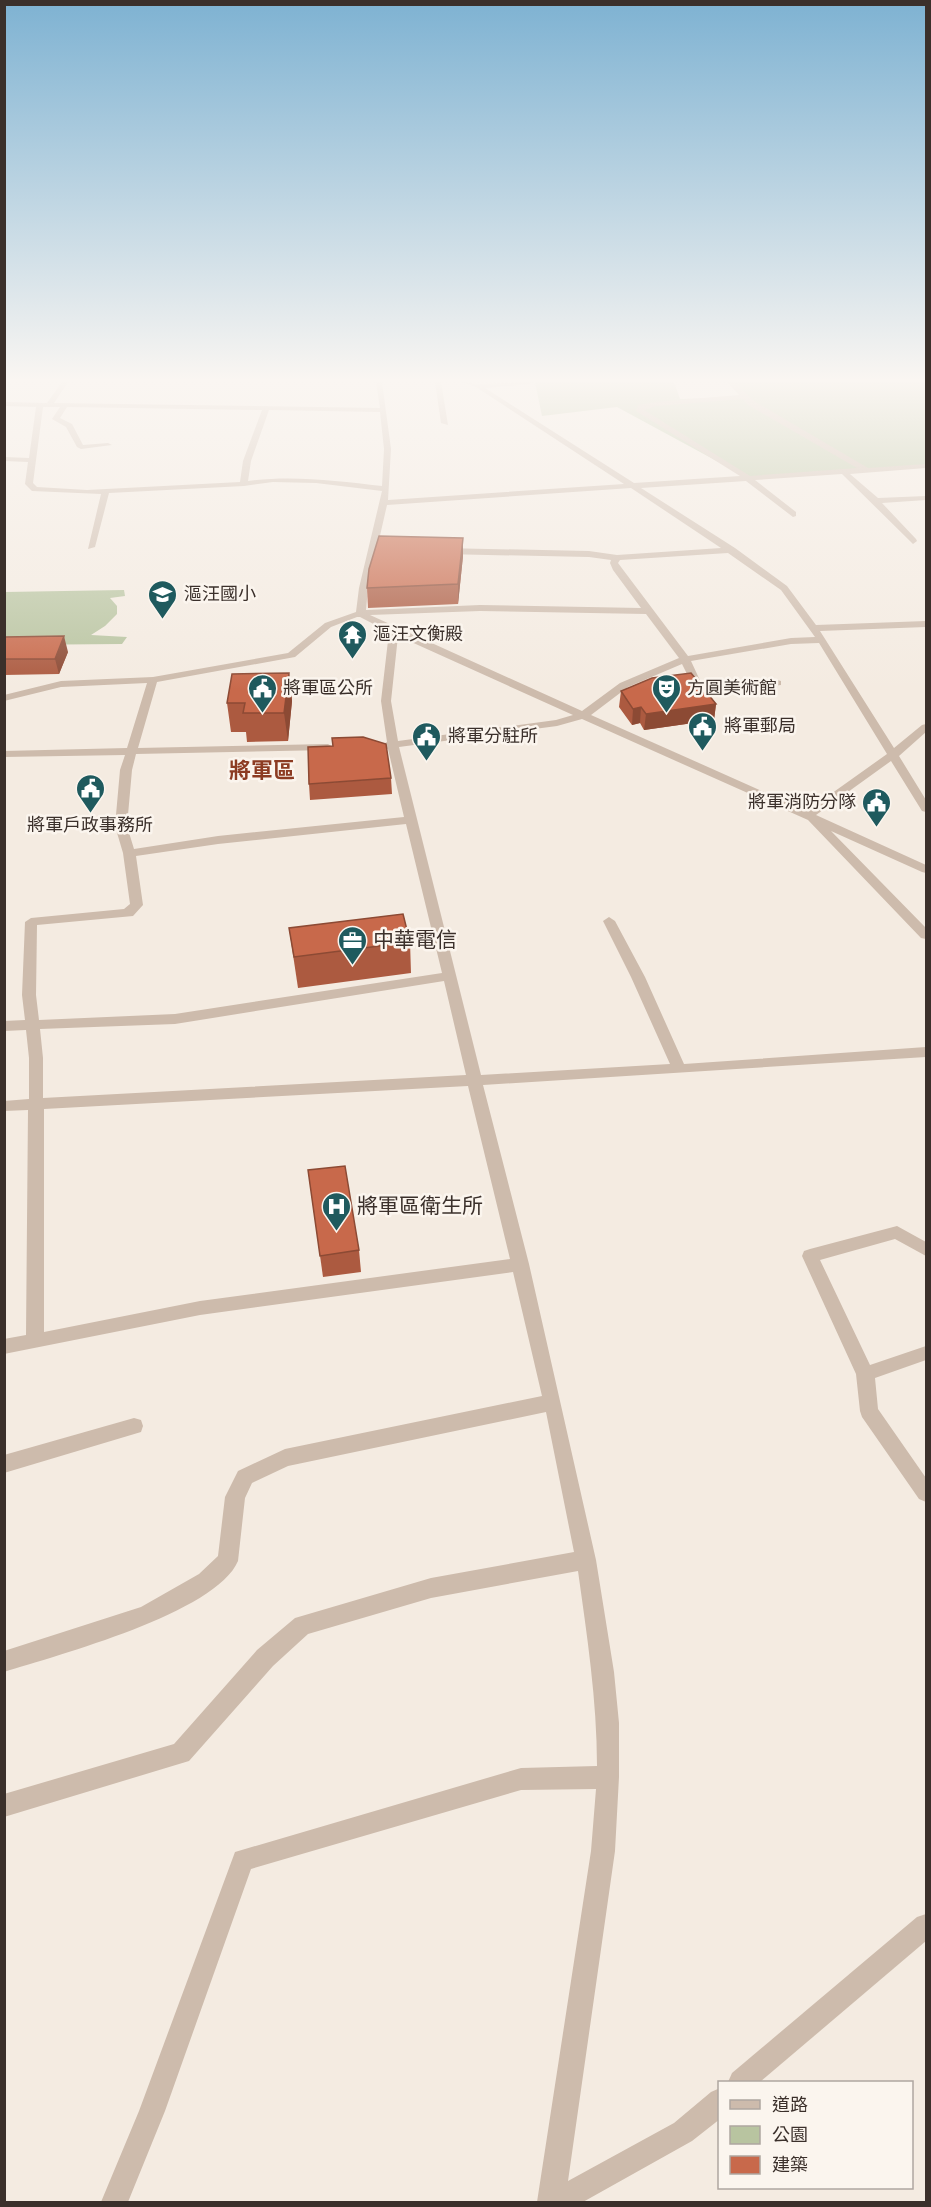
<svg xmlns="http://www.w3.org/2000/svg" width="931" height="2207" viewBox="0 0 931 2207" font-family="'Varela Round','Noto Sans TC',sans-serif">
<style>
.green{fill:#b8c4a0}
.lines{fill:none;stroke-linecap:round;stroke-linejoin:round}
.minor{fill:#cdbbac;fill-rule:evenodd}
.wall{fill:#ac5a40}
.shaded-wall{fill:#8c4a34}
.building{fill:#c8694b;stroke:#8c4a34;stroke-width:1.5}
.labels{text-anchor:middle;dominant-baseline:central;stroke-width:5;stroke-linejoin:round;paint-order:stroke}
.far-poi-label{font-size:18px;fill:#3b302b;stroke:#fbf5ee;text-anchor:start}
.poi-label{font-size:21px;fill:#3b302b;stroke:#fbf5ee;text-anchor:start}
.far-district-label{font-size:22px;font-weight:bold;fill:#8c3b22;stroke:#fbf5ee}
</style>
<rect width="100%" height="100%" fill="#f4ebe1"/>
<g class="green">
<polygon points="535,382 674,382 680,399 742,397 730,382 926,382 926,466 748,478 617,407 542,416"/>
<polygon points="124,590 125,596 110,598 117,606 117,614 105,626 91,635 127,637 122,644 5,645 5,592"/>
</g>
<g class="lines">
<g class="minor">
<path d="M62 382H68L54 403 380 408 376 382H382L391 449 388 500 624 484 476 387 462 382 478 384 532 382 529 384 485 388 634 483 740 476 636 411 638 405 656 402 739 395 727 382H734L754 401 868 468 926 464V468L850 474 878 498 926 496V500L882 503 916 539 917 541 913 544 842 474 755 480 796 512V516L793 517 746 481 641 488 735 548 787 586 816 625 926 621V627L820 631 894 748 922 725 926 724V732L899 756 926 800V812L922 811 891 761 816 815 926 865V873L922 872 831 831 926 928V939L921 938 808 820 582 719 557 726 399 747 481 1075 670 1064 631 977 603 921 609 917 615 921 645 977 684 1064 926 1047V1057L483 1085 529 1264 596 1560 614 1672 619 1723V1777L615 1851 568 2181 674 2123 711 2092 720 2088V2119L692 2141 583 2202H537L591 1851 596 1789 521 1790 251 1869 165 2111 128 2202H101L139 2111 235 1852 521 1768 597 1766C597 1700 587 1636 578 1571L431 1598 308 1634 273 1666 189 1761 4 1817V1794L174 1744 257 1650 295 1618 431 1578 574 1552 546 1412 288 1466 252 1483 245 1498 238 1561C216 1613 58 1655 4 1672V1651L141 1607 199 1574 218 1556 225 1497 238 1471 285 1449 542 1396 513 1272 200 1315 4 1354V1339L26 1335 28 1110 4 1111V1101L29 1099V1058L26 1030 4 1031V1021L25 1020 22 995 25 922 31 918 124 909 130 904 123 853 115 826 120 770 125 755 4 757V751L127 748 147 683 61 687 4 701V695L61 681 153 677 288 653 325 623 356 612 359 588 382 491 316 483 273 482 244 486 109 493 95 547 88 549 101 494 32 491 25 484 28 462 4 461V457L29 458 36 407 4 406V402L47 403ZM743 399 748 405 857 468 750 476 644 410 656 406ZM43 407H60L52 419 66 427 77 447 81 449 112 445 108 443 83 445 72 424 60 418 67 407 262 410 243 461 240 482 87 490 37 487 33 483ZM269 410 380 412 384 449 382 486C337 481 293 475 248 481L251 461ZM631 488 721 548 617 555 589 551 443 548 439 551 443 554 589 557 611 560 610 563 613 570 641 608 480 605 366 610 368 588 387 505ZM728 553 781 590 815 637 791 638 688 656 618 563 620 560ZM480 611 646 614 679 658 620 683 582 711 370 615ZM357 617H360L389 632 381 701 387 742 380 746 388 749 404 817 218 836 134 849 127 826 132 770 136 754 328 750 333 747 328 744 138 748 157 682 295 657 331 627ZM398 636 573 715 556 720 398 741 391 701ZM819 643 887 754 807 811 591 715 628 687 682 664 695 690 700 693 781 685V681L777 680 703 687 691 661 791 644ZM406 824 442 973 175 1014 39 1020 36 995 37 925 133 916 143 905 136 856 218 844ZM444 981 466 1075 43 1098V1058L40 1029 175 1024ZM468 1086 510 1259 200 1301 44 1332V1109Z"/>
<polygon points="435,382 441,382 448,425 441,423"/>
<polygon points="897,1226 926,1242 926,1256 895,1239 820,1260 870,1365 926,1346 926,1360 875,1378 878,1409 926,1478 926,1502 919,1499 862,1417 860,1411 856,1374 802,1256 804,1251 810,1249"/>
<polygon points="134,1418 141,1420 143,1426 141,1432 4,1473 4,1455"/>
<polygon points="926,1914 926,1941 760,2082 728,2082 732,2073 917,1917"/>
</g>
</g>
<g class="wall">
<polygon points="463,556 458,604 368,608 367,588"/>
<polygon points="4,637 68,652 59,674 4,675"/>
<polygon points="289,673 292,701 288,741 247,742 246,732 231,732 227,703"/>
<polygon points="621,691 716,704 714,720 644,730 640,723 632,725 619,707"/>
<polygon points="391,778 392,794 310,800 309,784"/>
<polygon points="289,928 410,942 411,973 298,988"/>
<polygon points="308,1170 359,1250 361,1272 323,1277"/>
</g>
<g class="shaded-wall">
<polygon points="463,538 463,556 458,604 458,584"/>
<polygon points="64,636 68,652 59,674 55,659"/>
<polygon points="289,673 292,701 288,741 284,713"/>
<polygon points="716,704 714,720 644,730 646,714"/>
<polygon points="641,707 640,723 632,725 633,709"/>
</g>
<g class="building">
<polygon points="379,536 463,538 458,584 367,588 369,569"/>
<polygon points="64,636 55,659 4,659 4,637"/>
<polygon points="289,673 284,713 243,713 245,703 227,703 232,674"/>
<polygon points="691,673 716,704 646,714 641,707 633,709 621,691 652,678"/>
<polygon points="363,737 386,744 391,778 309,784 308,747 333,746 332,738"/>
<polygon points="403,914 410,942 294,957 289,928"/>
<polygon points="345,1166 359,1250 320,1256 308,1170"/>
</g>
<linearGradient id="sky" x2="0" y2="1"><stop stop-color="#7eb2d2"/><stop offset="0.55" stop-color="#faf6f2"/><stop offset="1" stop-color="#faf6f2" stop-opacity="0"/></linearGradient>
<rect width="931" height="691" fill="url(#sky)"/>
<defs>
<symbol id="school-pin" viewBox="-11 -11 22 30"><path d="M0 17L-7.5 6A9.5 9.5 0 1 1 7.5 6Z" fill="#1f5a5e" stroke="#fbf5ee"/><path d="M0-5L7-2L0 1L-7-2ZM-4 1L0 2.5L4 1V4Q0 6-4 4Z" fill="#fff"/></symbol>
<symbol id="temple-pin" viewBox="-11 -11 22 30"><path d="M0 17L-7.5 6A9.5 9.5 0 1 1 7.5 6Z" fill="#1f5a5e" stroke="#fbf5ee"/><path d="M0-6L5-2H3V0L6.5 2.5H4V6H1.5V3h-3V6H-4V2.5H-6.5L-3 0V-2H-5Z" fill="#fff"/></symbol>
<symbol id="civic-pin" viewBox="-11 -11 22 30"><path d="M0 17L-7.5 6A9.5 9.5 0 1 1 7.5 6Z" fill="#1f5a5e" stroke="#fbf5ee"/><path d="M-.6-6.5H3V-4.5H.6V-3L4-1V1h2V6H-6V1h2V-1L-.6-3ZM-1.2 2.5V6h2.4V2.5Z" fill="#fff"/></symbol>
<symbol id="theatre-pin" viewBox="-11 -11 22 30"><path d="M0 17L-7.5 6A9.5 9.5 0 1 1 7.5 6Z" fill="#1f5a5e" stroke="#fbf5ee"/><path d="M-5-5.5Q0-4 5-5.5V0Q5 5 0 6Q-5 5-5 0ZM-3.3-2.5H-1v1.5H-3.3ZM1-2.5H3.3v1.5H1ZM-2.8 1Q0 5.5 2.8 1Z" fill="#fff"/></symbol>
<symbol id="office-pin" viewBox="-11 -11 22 30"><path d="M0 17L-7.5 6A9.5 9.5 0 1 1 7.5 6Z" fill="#1f5a5e" stroke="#fbf5ee"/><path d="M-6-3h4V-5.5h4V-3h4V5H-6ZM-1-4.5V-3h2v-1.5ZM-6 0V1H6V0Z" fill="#fff"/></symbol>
<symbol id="hospital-pin" viewBox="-11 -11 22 30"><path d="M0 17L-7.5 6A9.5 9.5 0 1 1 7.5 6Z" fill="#1f5a5e" stroke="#fbf5ee"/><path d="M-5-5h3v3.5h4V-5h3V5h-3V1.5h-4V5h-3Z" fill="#fff"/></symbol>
</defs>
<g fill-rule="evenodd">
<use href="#school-pin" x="146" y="578" width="33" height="45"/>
<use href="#temple-pin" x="336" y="618" width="33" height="45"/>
<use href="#civic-pin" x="246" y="672" width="33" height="45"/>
<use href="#theatre-pin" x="650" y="672" width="33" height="45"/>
<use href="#civic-pin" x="686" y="710" width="33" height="45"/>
<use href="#civic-pin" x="410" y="720" width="33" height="45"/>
<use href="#civic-pin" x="74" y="772" width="33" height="45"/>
<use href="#civic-pin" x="860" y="786" width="33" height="45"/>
<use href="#office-pin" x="336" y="924" width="33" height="45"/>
<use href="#hospital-pin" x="320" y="1190" width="33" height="45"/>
</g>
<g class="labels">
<g class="far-poi-label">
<text x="184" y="594">漚汪國小</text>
<text x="373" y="634">漚汪文衡殿</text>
<text x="283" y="688">將軍區公所</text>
<text x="687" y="688">方圓美術館</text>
<text x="724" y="726">將軍郵局</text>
<text x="448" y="736">將軍分駐所</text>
<text x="856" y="802" text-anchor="end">將軍消防分隊</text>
<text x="90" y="825" text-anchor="middle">將軍戶政事務所</text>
</g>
<g class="poi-label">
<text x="373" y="940">中華電信</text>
<text x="357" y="1206">將軍區衛生所</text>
</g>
<g class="far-district-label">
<text x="262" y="771">將軍區</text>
</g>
</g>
<rect width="931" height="2207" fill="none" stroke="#3b302b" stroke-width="12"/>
<rect x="718" y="2081" width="195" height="108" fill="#fbf5ee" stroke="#aea6a0" stroke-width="1.5"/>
<rect x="730" y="2100" width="30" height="9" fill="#cdbbac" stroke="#aea6a0" stroke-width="1.5"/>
<text x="772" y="2111" font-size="18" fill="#3b302b">道路</text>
<rect x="730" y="2126" width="30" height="18" fill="#b8c4a0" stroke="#aea6a0" stroke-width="1.5"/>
<text x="772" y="2141" font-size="18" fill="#3b302b">公園</text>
<rect x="730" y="2156" width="30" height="18" fill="#c8694b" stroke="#aea6a0" stroke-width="1.5"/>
<text x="772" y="2171" font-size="18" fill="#3b302b">建築</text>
</svg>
